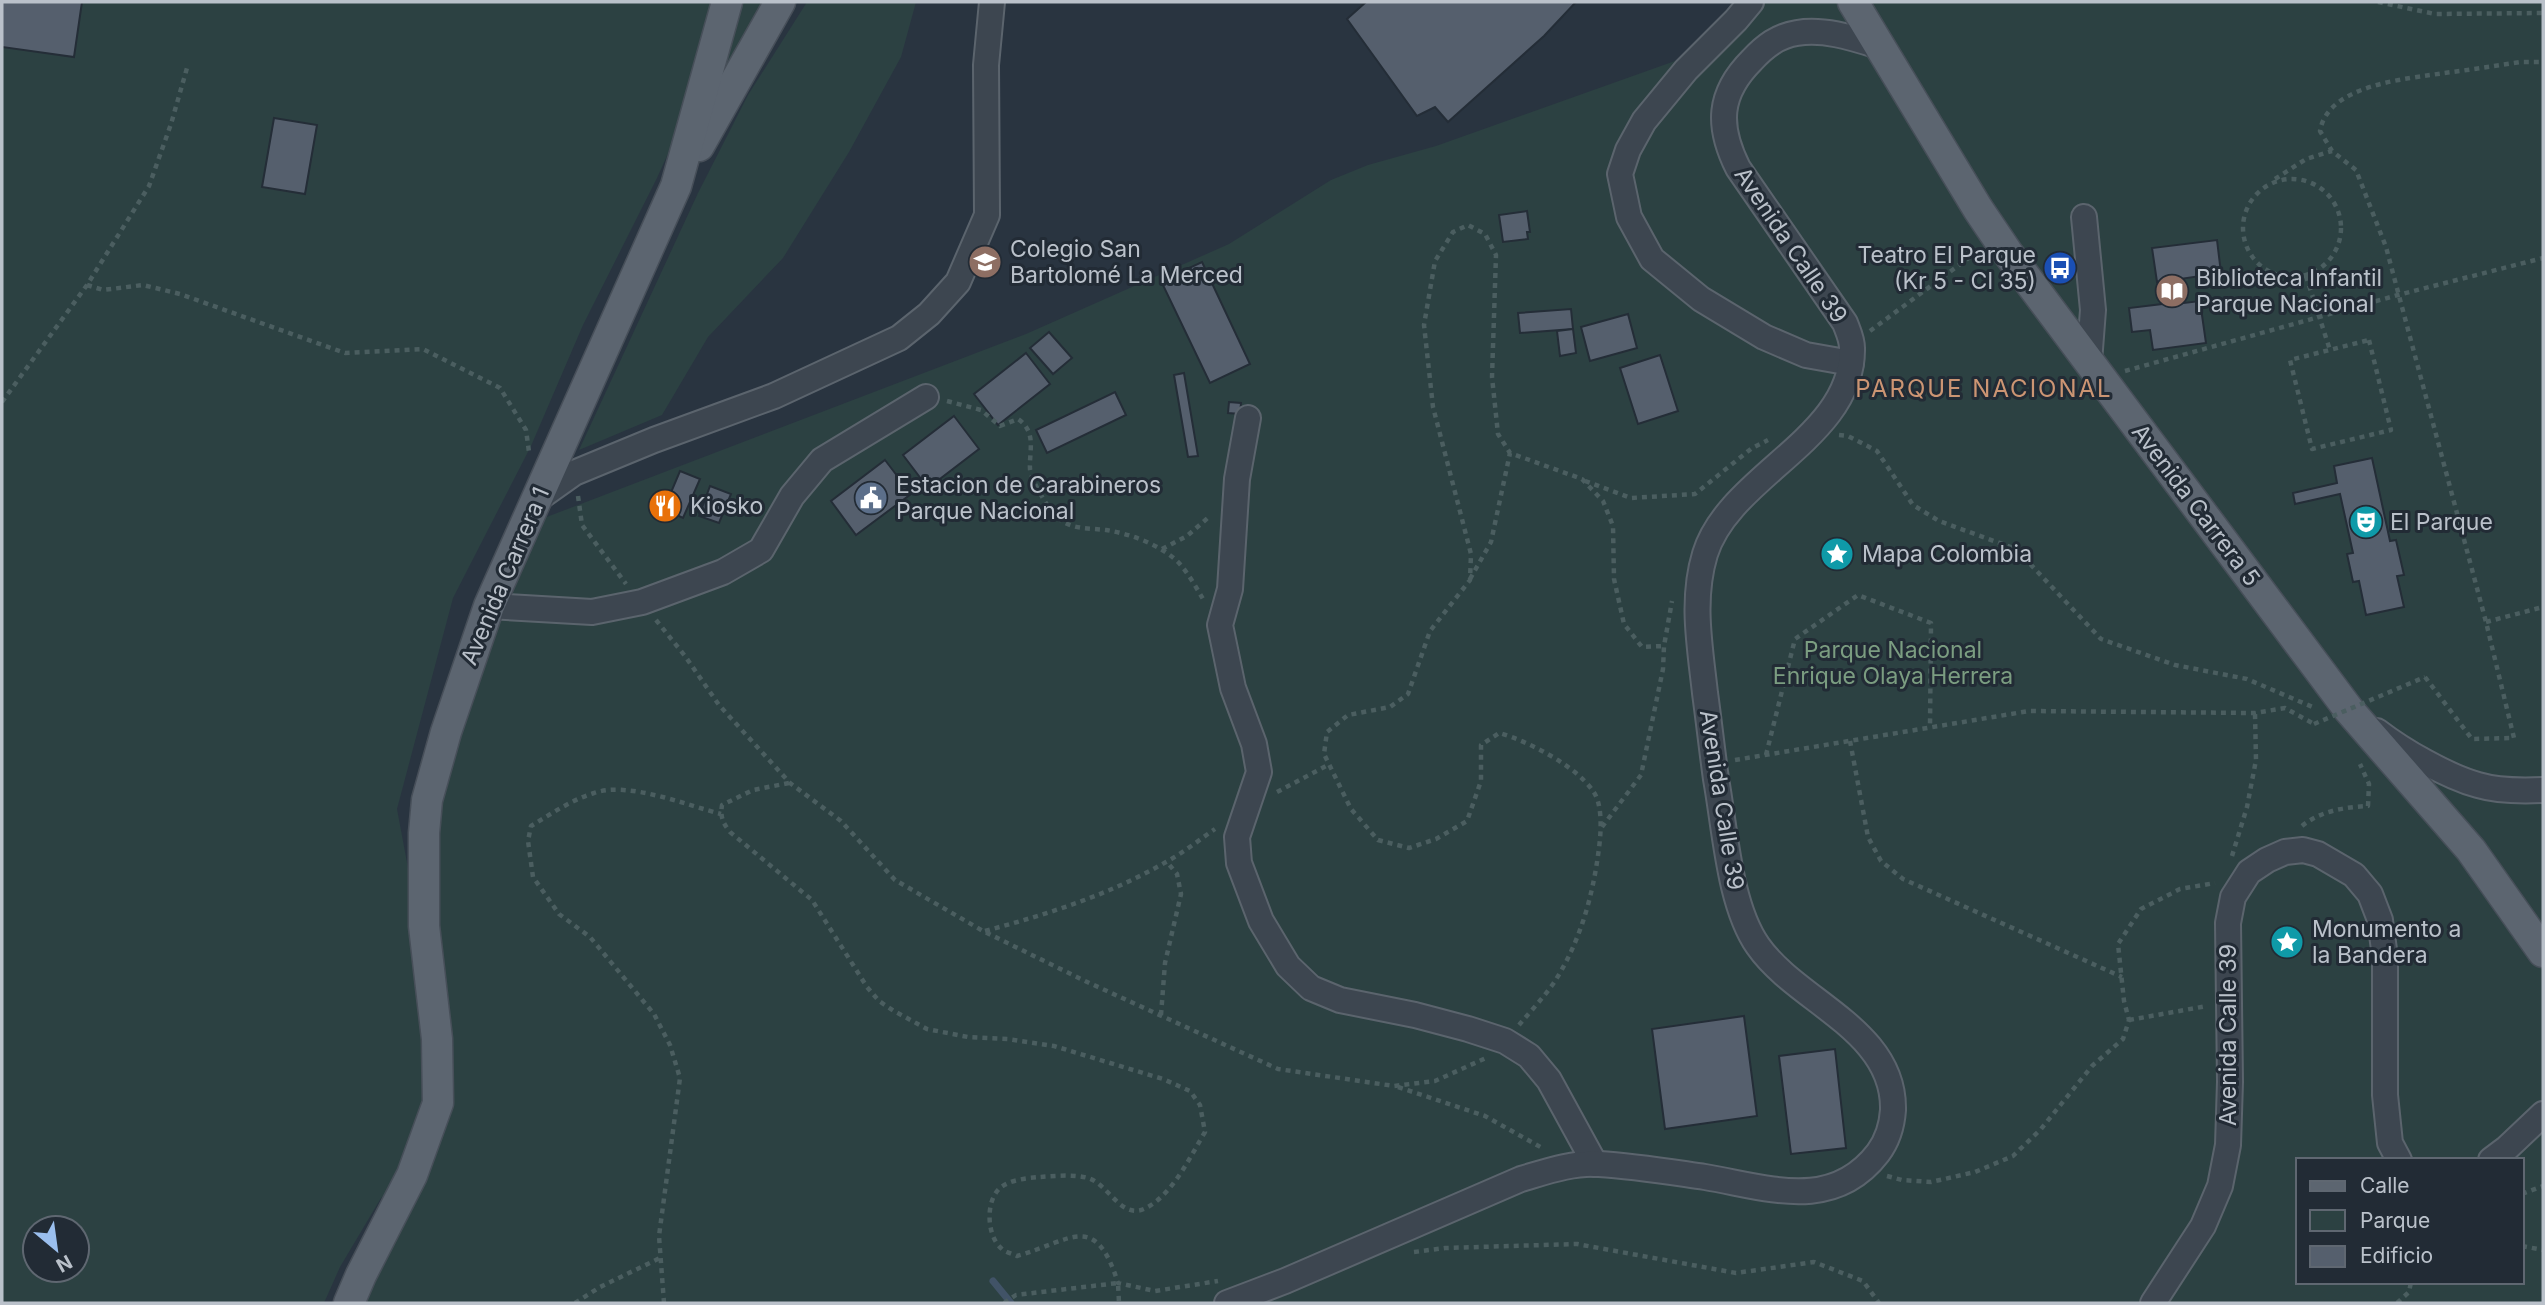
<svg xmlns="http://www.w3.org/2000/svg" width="2545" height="1305" viewBox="0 0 2545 1305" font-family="Inter,sans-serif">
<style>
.green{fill:#2c4142;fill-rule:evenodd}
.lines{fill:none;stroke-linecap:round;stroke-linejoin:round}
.stream{stroke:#415367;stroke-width:7}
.building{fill:#555f6d;stroke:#242d37;stroke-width:2}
.minor-casing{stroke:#5b646d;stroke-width:28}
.major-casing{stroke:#474f59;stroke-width:33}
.path{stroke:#4b5e60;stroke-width:4.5;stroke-dasharray:5 5;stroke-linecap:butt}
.minor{stroke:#3d4650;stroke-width:24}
.major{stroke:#5c6570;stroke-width:30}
.path-bridge{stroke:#4b5e60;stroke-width:4.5;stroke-dasharray:5 5;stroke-linecap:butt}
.labels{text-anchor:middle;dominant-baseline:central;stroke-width:6;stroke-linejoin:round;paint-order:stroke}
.street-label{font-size:23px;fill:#bac1ca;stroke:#222b35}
.poi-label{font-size:23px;fill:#bac1ca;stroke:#222b35;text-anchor:start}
.park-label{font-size:23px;fill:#7b9d81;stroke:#222b35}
.neighbourhood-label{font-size:24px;letter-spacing:2px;fill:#cc9573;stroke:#222b35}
</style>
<rect width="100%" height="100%" fill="#293440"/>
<g class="green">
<path d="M2 2H716L685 116 657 178 583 325 531 446 453 598 397 809 425 959 429 1091 410 1171 381 1198 340 1267 324 1303H2ZM35 1228H77V1270H35Z"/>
<polygon points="740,2 762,2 724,71"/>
<polygon points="807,2 916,2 901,57 849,152 783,258 708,337 662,415 579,450 698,193 748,95"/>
<path d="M1739 2H2543V1303H361L423 1180 430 816 464 683 544 518 1026 334 1229 244 1331 180 1368 165 1436 146 1703 51ZM2298 1160H2522V1282H2298Z"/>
</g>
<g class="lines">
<polyline class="stream" points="993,1281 1011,1303"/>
</g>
<g class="building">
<polygon points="2,2 82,2 74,57 2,47"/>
<polygon points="1366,2 1576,2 1544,36 1448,122 1435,107 1417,116 1347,19"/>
<polygon points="274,118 317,125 305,194 262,187"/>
<polygon points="1527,211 1530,232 1527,232 1528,239 1503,242 1499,215"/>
<polygon points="2217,240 2221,273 2173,280 2176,304 2200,301 2206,343 2153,350 2150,330 2132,332 2129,308 2170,303 2168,280 2157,282 2152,248"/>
<polygon points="1202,262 1250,364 1210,383 1161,281"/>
<polygon points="1571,309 1573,329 1520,333 1518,313"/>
<polygon points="1628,314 1637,348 1590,361 1581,327"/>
<polygon points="1573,329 1576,353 1560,356 1557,331"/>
<polygon points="1049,332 1072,358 1053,374 1030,348"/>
<polygon points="1026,353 1050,384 998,425 974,394"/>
<polygon points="1660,355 1678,411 1638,424 1620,368"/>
<polygon points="1184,373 1198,456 1188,457 1174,375"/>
<polygon points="1115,392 1126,415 1047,453 1036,430"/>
<polygon points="1229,402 1241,403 1240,414 1228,413"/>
<polygon points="954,416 979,449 928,488 903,455"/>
<polygon points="2372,458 2390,541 2396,540 2404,575 2397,576 2404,607 2366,615 2359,581 2353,582 2347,554 2353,553 2340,494 2295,504 2293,493 2337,483 2334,466"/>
<polygon points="885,460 911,494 856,535 831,501"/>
<polygon points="680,471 700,479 683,518 664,509"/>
<polygon points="710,486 731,494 719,523 699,516"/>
<polygon points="1744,1016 1757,1116 1665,1129 1652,1029"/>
<polygon points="1835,1049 1846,1148 1791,1154 1779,1056"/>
</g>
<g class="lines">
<defs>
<g id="minor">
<polyline points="1751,2 1736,20 1686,70 1644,121 1628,150 1620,174 1629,217 1652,259 1701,299 1764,337 1806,355 1851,363"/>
<polyline points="2084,217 2093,310 2089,362"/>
<polyline points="1248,418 1237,479 1230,589 1220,625 1233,688 1254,744 1259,772 1237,837 1239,863 1261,921 1288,966 1311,988 1340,1000 1415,1015 1468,1029 1505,1041 1529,1056 1549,1080 1595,1164"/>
<polyline points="536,500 574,473 654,440 774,396 899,338 929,314 958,282 987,215 986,65 992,2"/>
<polyline points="489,606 592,612 642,602 723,572 761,550 792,496 822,460 926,397"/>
<path d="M2377 731C2403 751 2446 776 2478 785 2498 791 2522 791 2543 790"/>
<polyline points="2491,1160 2507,1148 2543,1114"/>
<path d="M1227 1303 1285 1281 1521 1179C1545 1172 1573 1162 1599 1164 1634 1166 1670 1172 1705 1177 1766 1187 1832 1213 1878 1153 1887 1141 1892 1125 1893 1110 1895 1030 1797 1002 1758 946 1729 905 1725 828 1716 779 1712 750 1709 722 1705 693 1700 647 1691 600 1705 554 1729 475 1854 438 1852 348 1852 339 1848 331 1845 323L1738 168C1717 126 1718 94 1752 60 1765 46 1778 36 1797 33 1825 28 1856 39 1882 47"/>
<polyline points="2153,1303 2203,1226 2220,1186 2228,1145 2230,1082 2228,923 2233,897 2249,872 2267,860 2285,852 2303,850 2318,854 2354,875 2370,894 2380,920 2385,957 2385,1095 2390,1143 2399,1160"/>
</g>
<g id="major">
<polyline points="1853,2 1978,209 2007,252 2349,710 2471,850 2543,952"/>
<polyline points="699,146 780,2"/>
<polyline points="349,1303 361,1275 412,1175 438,1103 437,1039 424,926 424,833 427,800 446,732 489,606 676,186 727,2"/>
</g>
</defs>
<use href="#minor" class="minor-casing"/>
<use href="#major" class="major-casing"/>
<g class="path">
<polyline points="2378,2 2435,14 2543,13"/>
<polyline points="2275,179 2306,159 2332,151"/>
<circle cx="2292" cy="228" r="49"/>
<polyline points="2306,276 2330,350"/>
<polyline points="87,285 103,290 143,285 180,294 345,353 423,349 500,388 526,430 529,452"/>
<polyline points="1870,331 1978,251"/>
<polygon points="2369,340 2391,430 2312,449 2290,360"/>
<polyline points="2125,371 2398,295 2543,258"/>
<path d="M947 401 981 410 1000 426 1018 419C1037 432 1029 451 1030 469 1031 480 1047 507 1056 516 1070 530 1088 528 1106 530 1131 534 1161 545 1179 563 1188 573 1196 587 1203 599"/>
<polyline points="2,402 87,285 149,186 171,124 187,68"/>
<polyline points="1839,435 1848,436 1877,451 1913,505 1939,521 2016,549 2101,639 2175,665 2247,679 2315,708"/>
<polyline points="1585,481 1631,498 1695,494 1752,448 1768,440"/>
<polyline points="578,496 582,525 626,584"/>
<polyline points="1162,549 1187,536 1210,516"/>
<polyline points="1470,579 1491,542 1510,453"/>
<polyline points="656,620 685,656 719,705 790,783 841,821 895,880 983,931 1085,981 1278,1069 1394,1086 1435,1081 1486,1058"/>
<polyline points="2486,622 2543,607"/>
<path d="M2425 677 2472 739 2514 738 2486 622 2386 247 2356 170 2332 151 2320 131C2328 84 2407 79 2444 73 2469 70 2494 66 2520 62H2543"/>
<polyline points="1850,741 1868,837 1881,861 1903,879 2122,977"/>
<polyline points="1766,755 1795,639 1858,595 1931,623 1930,727"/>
<polyline points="1735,760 2029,711 2255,713 2285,708 2314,724"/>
<path d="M789 783 753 790 722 805C720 817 723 823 730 832L812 900 867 987 879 1001 894 1011 927 1029 968 1037 1008 1039 1054 1046 1163 1079 1190 1091 1200 1105 1205 1132C1190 1157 1173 1194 1146 1208 1121 1221 1109 1184 1088 1178 1073 1174 1055 1176 1039 1177 1027 1178 1008 1180 999 1189 985 1203 987 1237 1002 1249 1005 1252 1013 1254 1017 1256 1071 1241 1095 1210 1118 1283L1155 1291 1218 1281"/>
<polyline points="1277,792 1328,765"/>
<path d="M2302 826C2320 811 2345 807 2368 806L2369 784 2360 764"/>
<polyline points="1602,827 1641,775 1663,669 1664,646 1672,601"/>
<polyline points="2232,856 2247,807 2256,760 2255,713"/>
<path d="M985 931C1048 914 1109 895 1166 862 1183 853 1199 840 1215 829"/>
<polyline points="1161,1015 1165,963 1181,894 1177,874 1167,862"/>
<polyline points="2129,1020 2207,1006"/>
<path d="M1519 1025C1530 1012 1543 998 1553 984 1580 943 1593 896 1599 848 1601 833 1603 804 1593 791 1576 766 1528 741 1499 733L1481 745V781L1467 821 1436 839 1409 848 1378 840 1351 809 1324 754 1327 732 1348 715 1390 707 1408 694 1430 631 1470 580 1471 554 1433 407 1424 325 1435 261 1453 232 1468 225 1485 234 1496 255 1492 377 1498 434 1510 453 1582 479 1603 501 1613 526 1614 579 1624 624 1642 647 1664 646"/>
<polyline points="1398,1087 1485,1116 1544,1149"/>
<polyline points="1887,1176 1902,1180 1931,1182 1975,1172 2013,1156 2041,1129 2092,1066 2123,1039 2129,1020 2124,1001 2118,944 2141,909 2180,889 2215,883"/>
<polyline points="2522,1194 2543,1186"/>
<polyline points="2522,1246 2543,1250"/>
<polyline points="1414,1252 1445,1248 1577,1244 1736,1273 1814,1262 1863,1281 1879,1303"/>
<polyline points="575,1303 600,1287 660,1258"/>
<path d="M664 1303 659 1236 680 1078 670 1045 654 1014 590 937 559 914 533 877 528 841 531 826C551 814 571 800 594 793 628 781 686 805 721 814"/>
<polyline points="1004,1303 1016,1295 1118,1283 1119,1303"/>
<polyline points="2397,1303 2409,1292 2411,1282"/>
</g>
<use href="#minor" class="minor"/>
<use href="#major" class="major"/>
<polyline class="path-bridge" points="2314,724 2425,677"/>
</g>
<defs>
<symbol id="school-disc" viewBox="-11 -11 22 22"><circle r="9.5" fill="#8d6e63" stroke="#222b35"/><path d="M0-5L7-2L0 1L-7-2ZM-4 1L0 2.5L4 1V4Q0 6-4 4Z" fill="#fff"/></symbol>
<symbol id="bus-disc" viewBox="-11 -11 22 22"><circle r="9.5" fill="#1a4fb4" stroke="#222b35"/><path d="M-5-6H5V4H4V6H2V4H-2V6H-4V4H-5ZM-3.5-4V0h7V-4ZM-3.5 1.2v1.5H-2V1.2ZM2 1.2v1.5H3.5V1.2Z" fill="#fff"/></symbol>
<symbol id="library-disc" viewBox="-11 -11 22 22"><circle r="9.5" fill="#8d6e63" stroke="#222b35"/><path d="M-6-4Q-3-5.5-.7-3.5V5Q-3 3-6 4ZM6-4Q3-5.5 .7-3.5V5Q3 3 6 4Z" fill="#fff"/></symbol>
<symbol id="civic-disc" viewBox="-11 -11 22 22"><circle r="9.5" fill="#5c6f8a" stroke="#222b35"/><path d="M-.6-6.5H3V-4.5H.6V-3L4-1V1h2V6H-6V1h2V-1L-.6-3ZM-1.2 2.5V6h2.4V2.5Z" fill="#fff"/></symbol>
<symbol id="restaurant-disc" viewBox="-11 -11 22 22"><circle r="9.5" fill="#e8710a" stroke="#222b35"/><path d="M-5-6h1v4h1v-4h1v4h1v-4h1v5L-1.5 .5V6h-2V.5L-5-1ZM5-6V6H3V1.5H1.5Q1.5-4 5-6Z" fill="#fff"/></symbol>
<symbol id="theatre-disc" viewBox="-11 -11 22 22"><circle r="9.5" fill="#0f9aa8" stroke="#222b35"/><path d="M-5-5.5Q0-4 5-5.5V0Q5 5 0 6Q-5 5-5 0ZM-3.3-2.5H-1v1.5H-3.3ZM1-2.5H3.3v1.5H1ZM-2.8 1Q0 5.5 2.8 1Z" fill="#fff"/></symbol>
<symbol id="sight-disc" viewBox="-11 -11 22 22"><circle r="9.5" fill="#0f9aa8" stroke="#222b35"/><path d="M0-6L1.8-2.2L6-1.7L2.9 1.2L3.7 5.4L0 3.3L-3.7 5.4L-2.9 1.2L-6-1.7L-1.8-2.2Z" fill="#fff"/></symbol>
</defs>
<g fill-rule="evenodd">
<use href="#school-disc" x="966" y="243" width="38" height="38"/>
<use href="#bus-disc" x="2041" y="249" width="38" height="38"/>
<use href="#library-disc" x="2153" y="272" width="38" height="38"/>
<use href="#civic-disc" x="852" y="479" width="38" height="38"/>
<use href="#restaurant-disc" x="646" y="487" width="38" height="38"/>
<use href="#theatre-disc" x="2347" y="503" width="38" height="38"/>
<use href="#sight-disc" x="1818" y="535" width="38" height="38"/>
<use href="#sight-disc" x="2268" y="923" width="38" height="38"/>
</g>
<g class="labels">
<g class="street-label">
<text transform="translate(1791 245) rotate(56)">Avenida Calle 39</text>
<text transform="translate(2196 505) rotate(53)">Avenida Carrera 5</text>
<text transform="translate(505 576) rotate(-67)">Avenida Carrera 1</text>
<text transform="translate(1722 800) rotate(81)">Avenida Calle 39</text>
<text transform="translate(2228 1035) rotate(-90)">Avenida Calle 39</text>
</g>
<g class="poi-label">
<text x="1010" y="249">Colegio San<tspan x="1010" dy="26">Bartolomé La Merced</tspan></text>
<text x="2036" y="255" text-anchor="end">Teatro El Parque<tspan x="2036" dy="26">(Kr 5 - Cl 35)</tspan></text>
<text x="2196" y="278">Biblioteca Infantil<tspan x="2196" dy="26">Parque Nacional</tspan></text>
<text x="896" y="485">Estacion de Carabineros<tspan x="896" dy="26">Parque Nacional</tspan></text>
<text x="690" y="506">Kiosko</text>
<text x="2390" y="522">El Parque</text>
<text x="1862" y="554">Mapa Colombia</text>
<text x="2312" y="929">Monumento a<tspan x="2312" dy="26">la Bandera</tspan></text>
</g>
<g class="park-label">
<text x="1893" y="650">Parque Nacional<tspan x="1893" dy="26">Enrique Olaya Herrera</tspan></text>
</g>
<g class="neighbourhood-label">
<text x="1984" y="388">PARQUE NACIONAL</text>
</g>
</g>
<rect width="2545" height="1305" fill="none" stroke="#bac1ca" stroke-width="7"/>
<rect x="2296" y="1158" width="228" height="126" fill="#222b35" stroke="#5f6771" stroke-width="2"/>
<rect x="2310" y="1181" width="35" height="10" fill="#5c6570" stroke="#5f6771" stroke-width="2"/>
<text x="2360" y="1193" font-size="21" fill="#bac1ca">Calle</text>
<rect x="2310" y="1210" width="35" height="21" fill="#2c4142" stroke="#5f6771" stroke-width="2"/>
<text x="2360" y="1228" font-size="21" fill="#bac1ca">Parque</text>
<rect x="2310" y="1246" width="35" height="21" fill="#555f6d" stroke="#5f6771" stroke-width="2"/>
<text x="2360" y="1263" font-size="21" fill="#bac1ca">Edificio</text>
<g transform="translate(56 1249) rotate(151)"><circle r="33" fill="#222b35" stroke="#5f6771" stroke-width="2"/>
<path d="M0-5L12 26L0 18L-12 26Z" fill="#9bbfee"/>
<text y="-10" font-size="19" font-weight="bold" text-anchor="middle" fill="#bac1ca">N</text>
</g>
</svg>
